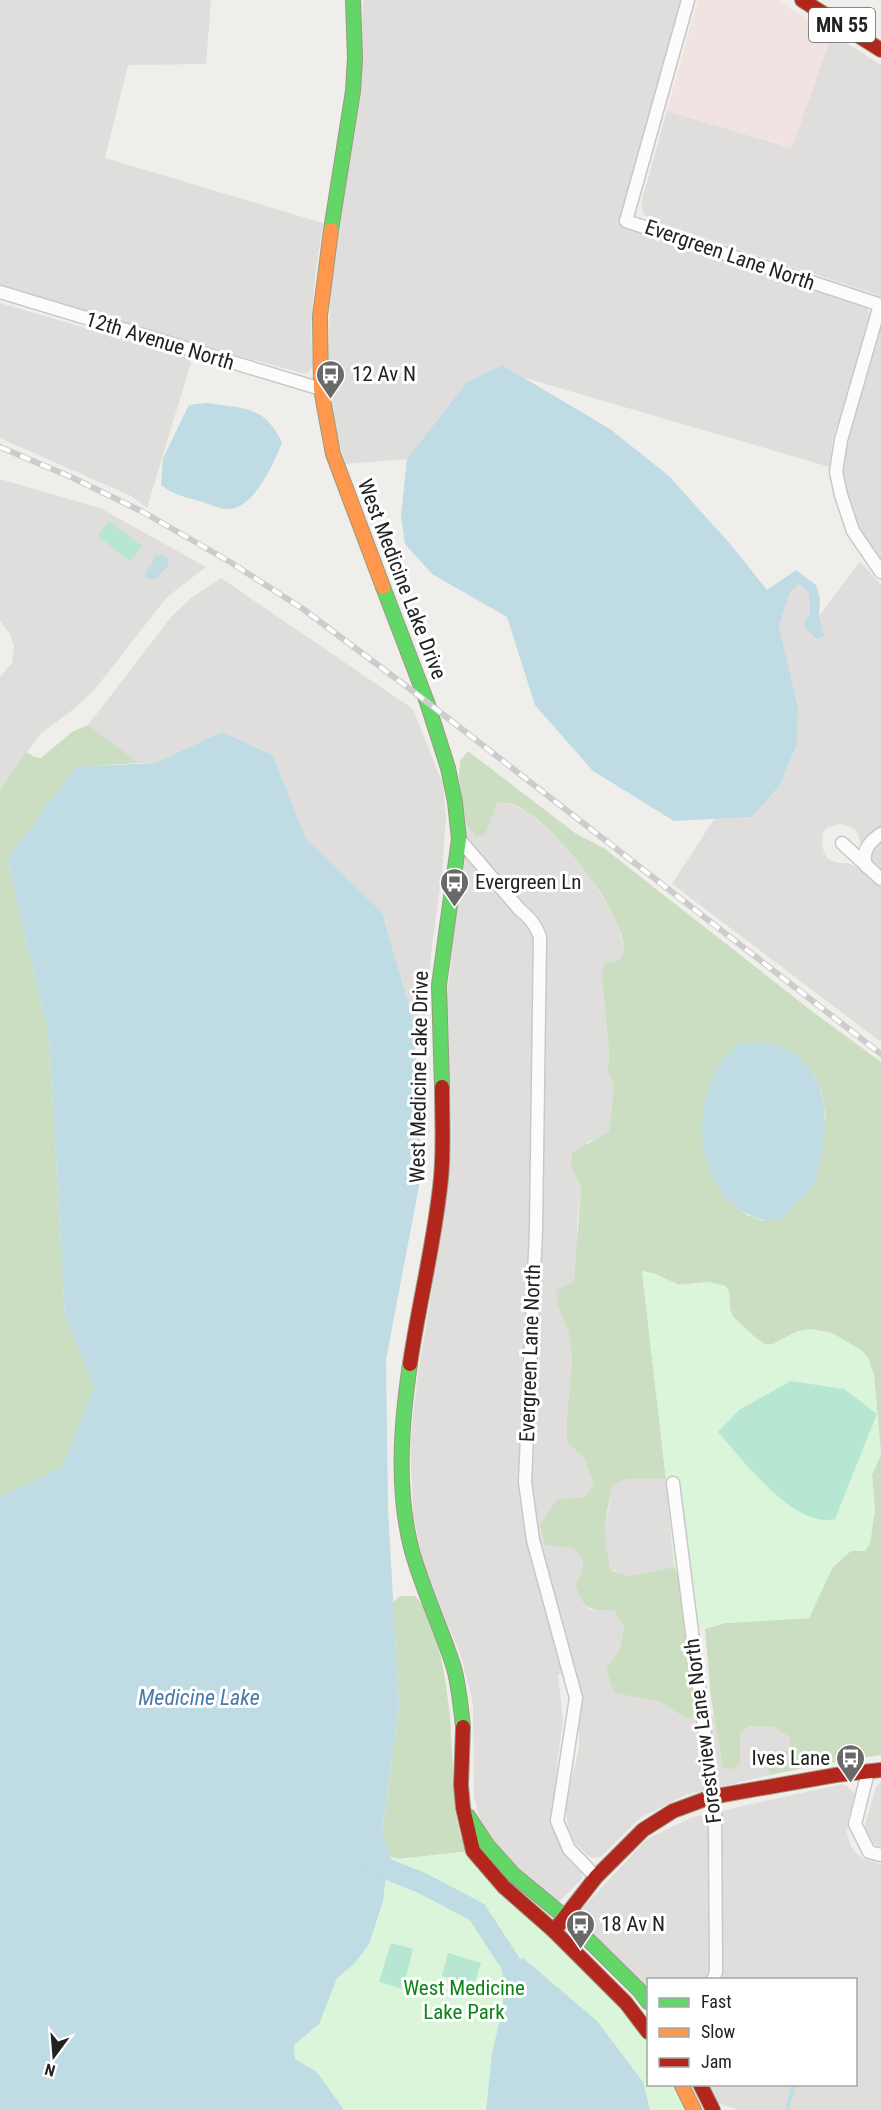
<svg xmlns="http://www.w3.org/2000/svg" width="881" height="2110" viewBox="0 0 881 2110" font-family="'Roboto Condensed',sans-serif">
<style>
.residential{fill:#dfdedc}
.commercial{fill:#f1e3e1}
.forest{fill:#cbdec1;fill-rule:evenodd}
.park{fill:#daf5da}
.pitch{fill:#b7e6d2}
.water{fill:#bfdbe3}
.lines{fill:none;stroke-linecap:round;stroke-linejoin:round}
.stream{stroke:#bfdbe3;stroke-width:4}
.river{stroke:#bfdbe3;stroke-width:21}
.street-casing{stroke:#c9c8c7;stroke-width:15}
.fast-casing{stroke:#999a82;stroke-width:16}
.slow-casing{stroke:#999a82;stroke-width:16}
.jam-casing{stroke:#999a82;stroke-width:16}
.street{stroke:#fdfcfc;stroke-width:12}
.fast{stroke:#63d668;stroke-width:14}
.slow{stroke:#ff974d;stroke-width:14}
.jam{stroke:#b3261e;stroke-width:14}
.rail-casing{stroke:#ccc;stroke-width:6}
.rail{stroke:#fff;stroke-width:4;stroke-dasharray:11;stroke-linecap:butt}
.labels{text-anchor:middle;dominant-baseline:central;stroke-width:6;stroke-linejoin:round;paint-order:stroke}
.shield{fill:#fff;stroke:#646464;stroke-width:1.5}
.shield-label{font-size:20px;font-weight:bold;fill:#222}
.street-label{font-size:21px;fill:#222;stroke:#fff}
.poi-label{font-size:21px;fill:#222;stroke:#fff;text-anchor:start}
.park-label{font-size:21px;fill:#0c8416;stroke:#fff}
.water-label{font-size:22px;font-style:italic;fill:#4a7aab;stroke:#fff}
</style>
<rect width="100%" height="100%" fill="#f0eeeb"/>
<g class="residential">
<polygon points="0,0 211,0 206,64 128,65 105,158 323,223 315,277 311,327 313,366 309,372 305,374 203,346 0,284"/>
<polygon points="363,0 685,0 627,221 632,230 866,307 871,315 869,328 832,442 830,467 525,378 502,365 467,382 407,459 345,464 335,426 328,373 331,281 361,47"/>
<polygon points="832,34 881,65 881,296 650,220 644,215 641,203 667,111 791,148"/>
<polygon points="0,303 192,359 147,508 131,496 0,438"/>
<polygon points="881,325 881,568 862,540 847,506 842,480 843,456 845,442"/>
<polygon points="0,479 100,508 206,567 167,597 95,689 75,708 39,735 0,791 0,677 12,663 14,646 10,634 0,621"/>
<polygon points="860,561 881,585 881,868 865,859 857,831 848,826 840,824 828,827 823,832 822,842 824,853 828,859 838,863 847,863 857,867 881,883 881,1042 672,884 714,819 752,817 780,785 797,744 798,707 779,626 790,592 798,583 809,593 810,614 824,635 819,616"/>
<polygon points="221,578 413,709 443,784 446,817 442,873 431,954 427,1017 414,1023 382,912 306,839 273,755 222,732 155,763 139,763 88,725 172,616 190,599"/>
<polygon points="508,803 528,812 560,841 587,873 617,920 624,947 620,960 602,977 609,1051 608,1070 614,1084 609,1132 588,1142 571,1166 581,1187 577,1223 578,1251 574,1282 558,1307 569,1334 572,1362 567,1415 567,1443 584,1457 594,1484 585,1497 557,1499 549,1512 545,1545 574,1549 583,1560 582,1574 575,1584 589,1609 615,1611 624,1628 619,1651 606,1669 614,1693 660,1702 687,1719 698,1715 714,1715 723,1768 739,1764 740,1734 749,1726 773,1727 790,1737 791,1748 765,1764 770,1775 685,1795 640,1818 601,1857 594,1858 589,1857 574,1842 568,1826 565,1806 579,1748 579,1722 571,1673 558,1674 563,1719 557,1765 554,1819 584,1872 581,1880 560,1901 555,1902 499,1855 483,1830 474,1797 473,1704 461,1656 424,1567 413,1513 410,1442 418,1374 447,1198 452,1134 446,1034 448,987 466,824 475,836 491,821 496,804"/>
<polygon points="628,1479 666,1479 674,1567 630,1576 612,1570 605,1551 605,1530 612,1485"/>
<polygon points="881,1781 881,1847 870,1842 866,1835 865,1825 876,1787"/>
<polygon points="842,1784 847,1786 855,1794 848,1819 847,1833 850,1844 856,1853 864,1859 881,1864 881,2110 740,2110 713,2102 704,2085 856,2084 856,1980 648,1980 648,1996 576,1920 579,1912 647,1839 693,1817"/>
</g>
<polygon class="commercial" points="698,0 776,0 832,34 792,148 667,111"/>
<g class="forest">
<polygon points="88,725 139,763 76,767 7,859 49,1037 65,1315 94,1387 62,1468 0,1497 0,791 26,752 35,757 41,758 72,732"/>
<path d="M468 751 575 833 605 849 813 1012 881 1062V1755L828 1763 770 1775 765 1764 790 1748V1737L773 1727 749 1726 740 1734V1764L734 1769 723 1768 711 1698 705 1629 725 1623 809 1618 832 1568 851 1550 865 1551 875 1511 872 1475 881 1454 874 1375 868 1358 861 1350 832 1333 784 1339 773 1344H765L757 1339 733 1317 730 1309 729 1292 709 1282 679 1285 655 1274 642 1271 666 1479H628L612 1485C606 1519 600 1537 612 1571L630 1576 674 1567 679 1576 698 1715 687 1719 660 1702 614 1693 606 1669 619 1651 624 1628 615 1611C589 1609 584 1611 575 1584L582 1574 583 1560 574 1549 545 1545 540 1525 557 1499 585 1497 594 1484 584 1457 567 1443V1415L572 1362 569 1334 558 1307 556 1290 574 1282 581 1187 571 1166 572 1153 609 1131 614 1084 608 1071 609 1051 602 977 604 964 620 960C621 956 624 950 624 946 622 909 546 812 509 803 505 802 500 804 496 804L491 821 484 836H475L466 824 459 777 460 761ZM717 1069 813 1073 822 1094 826 1119 764 1221 747 1215 730 1203 703 1120 710 1089Z"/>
<polygon points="400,1596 415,1596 426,1609 436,1636 444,1672 450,1715 455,1811 461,1838 473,1851 397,1859 391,1857 382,1834 399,1705 393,1602"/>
</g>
<g class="park">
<polygon points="642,1271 655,1274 679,1285 709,1282 726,1286 729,1292 730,1309 733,1317 757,1339 765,1344 773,1344 798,1331 811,1329 832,1333 861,1350 868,1358 874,1375 881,1454 872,1475 875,1511 870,1544 865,1551 851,1551 832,1568 809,1618 725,1623 687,1631 679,1576 674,1567 666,1479"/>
<polygon points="473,1851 648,2032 648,2084 679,2085 692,2110 344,2110 317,2072 295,2059 294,2045 318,2024 337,1977 355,1963 383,1901 387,1869 391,1857 397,1859"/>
</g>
<g class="pitch">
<polygon points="109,521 142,546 130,561 98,536"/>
<path d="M791 1381 844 1389 877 1414 835 1519C794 1529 742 1459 718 1432L739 1410Z"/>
<polygon points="391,1943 413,1949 403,1989 379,1982"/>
<polygon points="448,1953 481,1963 474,1985 442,1976"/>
</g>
<g class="water">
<polygon points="502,365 610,429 669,476 731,545 767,590 796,570 816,585 820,598 819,616 824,635 817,639 809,632 804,624 810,614 809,593 799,584 790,592 779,626 798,707 797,744 780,785 752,817 674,821 593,771 535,705 507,617 432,574 405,544 401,516 407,459 467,382"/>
<path d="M207 403C244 409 265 405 282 443 274 463 252 513 225 509 217 508 207 503 199 501 185 497 172 494 161 485L163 458 189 405Z"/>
<polygon points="162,555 168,559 168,566 158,577 150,580 145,576 146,570 152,565 154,557"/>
<polygon points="222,732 273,755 306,839 382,912 414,1023 422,1170 386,1360 388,1509 399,1705 382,1833 391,1857 387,1869 383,1901 369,1944 355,1963 337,1978 319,2024 294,2045 295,2059 317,2072 344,2110 0,2110 0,1497 62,1467 94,1387 65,1315 49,1037 7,859 76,767 155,763"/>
<path d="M753 1042C770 1044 787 1046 800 1058 829 1085 828 1125 820 1161 818 1168 817 1176 815 1183 811 1190 802 1197 796 1203 793 1207 788 1214 784 1217 769 1226 749 1216 737 1208 717 1193 707 1169 703 1145 699 1122 706 1090 717 1069 721 1060 730 1052 737 1045Z"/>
<polygon points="523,1958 597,2021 643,2082 650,2110 486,2110 492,2053 503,2007 504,1971"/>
</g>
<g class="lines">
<polyline class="stream" points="787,2110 794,2084"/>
<polyline class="river" points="363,1852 387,1869 422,1883 477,1912 511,1964 516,1986 520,1992"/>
<defs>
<g id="street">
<polyline points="688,0 626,221 881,305"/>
<polyline points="0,292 321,389"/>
<polyline points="880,305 841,440 836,472 841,495 853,531 881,572"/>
<path d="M459 839 520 910C530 918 536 925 540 937L536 1229 525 1482 533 1540 576 1698 557 1821 569 1849 596 1877"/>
<polyline points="842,843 881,879"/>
<path d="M867 867C860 853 869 842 881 834"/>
<polyline points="673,1483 710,1774 711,1797 715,1816 716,1972 713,1980"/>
<polyline points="868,1772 855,1824 869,1852 881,1855"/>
</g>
<g id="fast">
<polyline points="331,230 353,91 355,58 353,0"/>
<polyline points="383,587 427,702 448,768 455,802 459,839 439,985 442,1087"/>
<path d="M410 1364C401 1425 396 1491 412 1551 423 1591 442 1629 454 1668 459 1687 461 1707 463 1727"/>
<polyline points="468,1816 487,1845 514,1875 565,1917 640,1991 648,2002"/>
</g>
<g id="slow">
<polyline points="331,230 320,316 321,389 333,454 383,587"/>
<polyline points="681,2084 694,2110"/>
</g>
<g id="jam">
<polyline points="802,0 881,50"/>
<path d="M410 1364C419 1302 435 1241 441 1178 444 1148 442 1117 442 1087"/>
<polyline points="463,1727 461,1785 463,1808 473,1851 504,1887 554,1931 626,2003 648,2032"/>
<polyline points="554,1931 596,1877 643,1830 673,1811 711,1797 836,1775 881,1770"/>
<polyline points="700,2084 713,2110"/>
</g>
</defs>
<use href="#street" class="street-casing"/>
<use href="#fast" class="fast-casing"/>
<use href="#slow" class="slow-casing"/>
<use href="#jam" class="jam-casing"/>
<use href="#street" class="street"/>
<use href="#fast" class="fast"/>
<use href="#slow" class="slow"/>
<use href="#jam" class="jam"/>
<defs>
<polyline id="rail" points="0,447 71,477 143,512 230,562 303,609 414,692 881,1054"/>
</defs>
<use href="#rail" class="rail-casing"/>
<use href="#rail" class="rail"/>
</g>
<defs>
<symbol id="bus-pin" viewBox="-11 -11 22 30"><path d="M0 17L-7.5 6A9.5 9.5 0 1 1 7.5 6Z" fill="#6a6968" stroke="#fff"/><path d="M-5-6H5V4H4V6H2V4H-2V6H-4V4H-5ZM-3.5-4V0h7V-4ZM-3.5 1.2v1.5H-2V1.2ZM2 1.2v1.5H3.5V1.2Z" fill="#fff"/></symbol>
</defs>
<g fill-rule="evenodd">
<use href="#bus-pin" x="314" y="358" width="33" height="45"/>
<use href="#bus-pin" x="438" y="866" width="33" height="45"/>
<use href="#bus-pin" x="834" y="1742" width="33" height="45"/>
<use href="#bus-pin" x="564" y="1908" width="33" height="45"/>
</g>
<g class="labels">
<rect class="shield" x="809" y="8" width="66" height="34" rx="4.5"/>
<g class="shield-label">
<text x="842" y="25">MN 55</text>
</g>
<g class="street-label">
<text transform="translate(730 255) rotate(19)">Evergreen Lane North</text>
<text transform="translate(160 341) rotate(17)">12th Avenue North</text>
<text transform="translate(402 579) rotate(69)">West Medicine Lake Drive</text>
<text transform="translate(419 1077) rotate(-89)">West Medicine Lake Drive</text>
<text transform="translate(530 1353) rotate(-88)">Evergreen Lane North</text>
<text transform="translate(703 1731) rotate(-97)">Forestview Lane North</text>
</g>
<g class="poi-label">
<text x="352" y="374">12 Av N</text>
<text x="475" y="882">Evergreen Ln</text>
<text x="830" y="1758" text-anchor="end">Ives Lane</text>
<text x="601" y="1924">18 Av N</text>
</g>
<g class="park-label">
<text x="464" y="1988">West Medicine<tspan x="464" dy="24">Lake Park</tspan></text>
</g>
<g class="water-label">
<text x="199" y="1697">Medicine Lake</text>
</g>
</g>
<rect x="647" y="1978" width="210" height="108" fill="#ffffff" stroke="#a7a7a7" stroke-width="1.5"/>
<rect x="659" y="1998" width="30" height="9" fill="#63d668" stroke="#a7a7a7" stroke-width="1.5"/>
<text x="701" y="2008" font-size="18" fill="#222222">Fast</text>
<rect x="659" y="2028" width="30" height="9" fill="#ff974d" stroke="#a7a7a7" stroke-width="1.5"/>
<text x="701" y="2038" font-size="18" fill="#222222">Slow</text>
<rect x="659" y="2058" width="30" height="9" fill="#b3261e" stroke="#a7a7a7" stroke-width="1.5"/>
<text x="701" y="2068" font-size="18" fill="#222222">Jam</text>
<g transform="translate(54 2056) rotate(196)" stroke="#ffffff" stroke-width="4.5" paint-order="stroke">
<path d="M0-4.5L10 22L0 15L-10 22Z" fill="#222222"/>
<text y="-9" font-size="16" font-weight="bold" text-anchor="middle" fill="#222222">N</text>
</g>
</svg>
